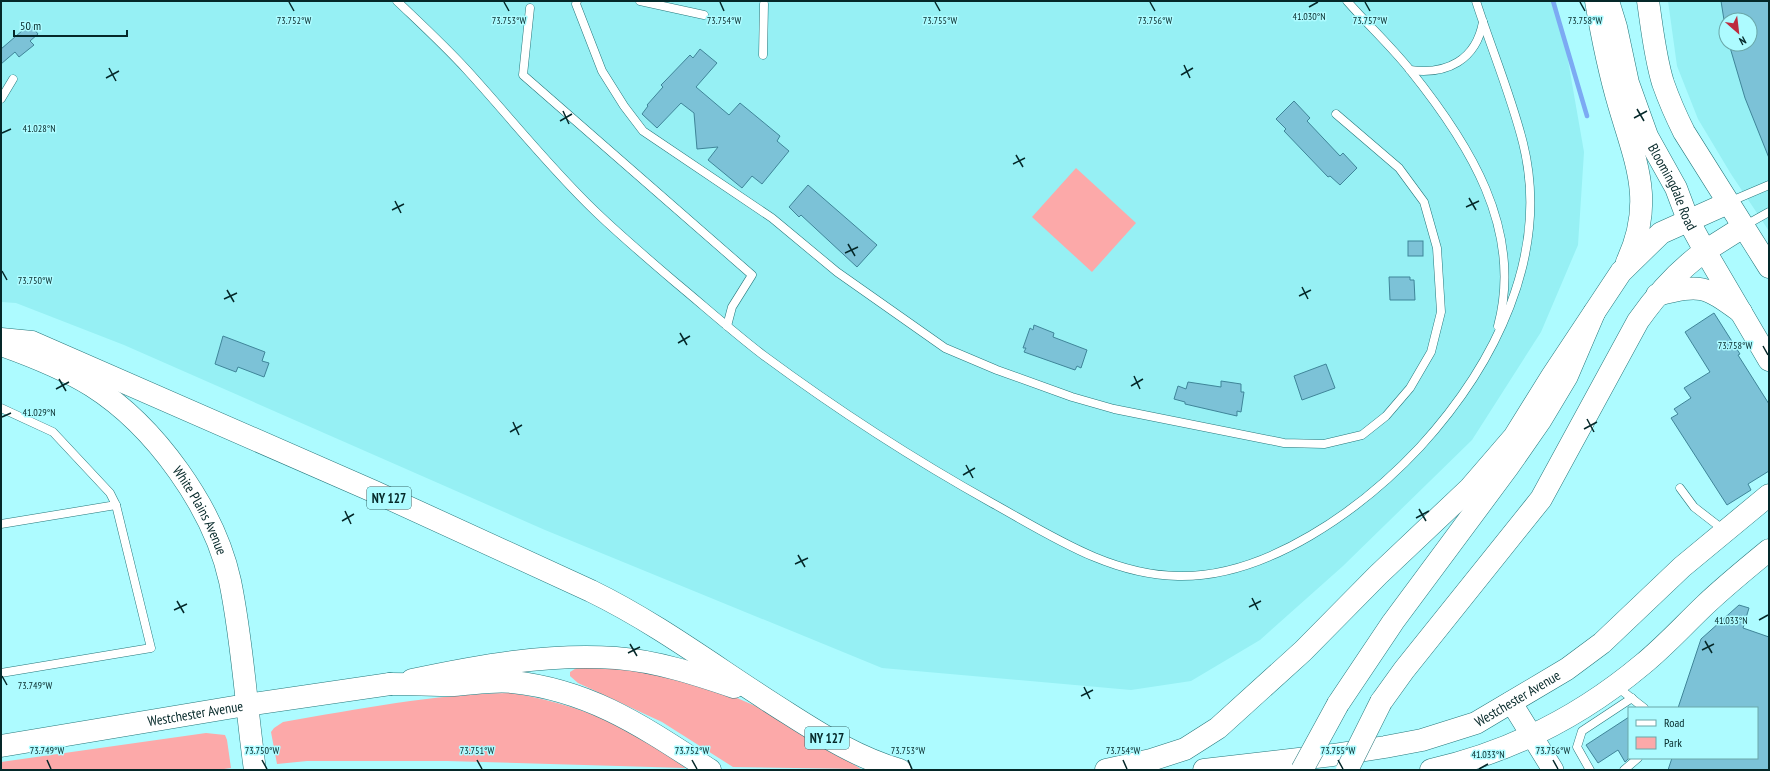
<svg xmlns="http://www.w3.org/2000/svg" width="1770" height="771" viewBox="0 0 1770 771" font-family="'PT Sans Narrow',sans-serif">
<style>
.built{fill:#96f0f4;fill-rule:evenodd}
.green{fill:#fca9a9}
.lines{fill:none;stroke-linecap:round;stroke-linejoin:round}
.stream{stroke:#7caaf3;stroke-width:4.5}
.building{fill:#7cc2d7;stroke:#3f8599}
.service-casing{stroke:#25777b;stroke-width:9}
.tertiary-casing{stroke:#25777b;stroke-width:22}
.secondary-casing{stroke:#25777b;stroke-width:23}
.primary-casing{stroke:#25777b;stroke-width:23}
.motorway-casing{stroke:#25777b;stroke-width:23}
.service{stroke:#fff;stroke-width:8}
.tertiary{stroke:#fff;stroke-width:21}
.secondary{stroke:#fff;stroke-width:22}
.primary{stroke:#fff;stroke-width:22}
.motorway{stroke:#fff;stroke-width:22}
.motorway-bridge-casing{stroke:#25777b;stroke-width:23;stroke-linecap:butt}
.motorway-bridge{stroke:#fff;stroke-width:22}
.ticks{fill:none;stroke:#052829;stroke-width:1.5}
.labels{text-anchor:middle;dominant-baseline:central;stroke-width:3;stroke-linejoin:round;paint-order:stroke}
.shield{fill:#adfbff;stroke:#376769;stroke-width:1}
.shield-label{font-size:13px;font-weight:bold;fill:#052829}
.street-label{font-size:14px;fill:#052829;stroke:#adfbff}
.ticks-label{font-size:10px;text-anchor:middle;fill:#052829;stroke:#adfbff;stroke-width:3;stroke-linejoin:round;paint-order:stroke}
</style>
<rect width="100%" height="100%" fill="#adfbff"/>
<g class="built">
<polygon points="1,1 1556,1 1565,43 1584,152 1578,245 1541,332 1472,440 1343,566 1260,640 1191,681 1131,690 882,668 545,530 124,345 16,303 1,302"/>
<path d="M1668 1H1769V231L1731 174 1698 119 1677 66ZM1726 20H1750V44H1726Z"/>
</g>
<g class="green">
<polygon points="1076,168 1136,223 1092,272 1032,217"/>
<polygon points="624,666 721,691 781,717 861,769 733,767 662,722 578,683 570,676 570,672 578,667"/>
<path d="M511 693C554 700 594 712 633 733 651 743 669 756 686 768L447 761H307L277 764 271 732 274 728 283 722C359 709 434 694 511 693Z"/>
<polygon points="206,733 225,735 227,740 231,768 217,770 1,770 1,762"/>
</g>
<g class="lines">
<polyline class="stream" points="1553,1 1587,116"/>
</g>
<g class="building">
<polygon points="1721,1 1769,1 1769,158 1745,98 1729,44 1750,44 1750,20 1724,20"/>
<polygon points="30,24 38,34 30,41 34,45 19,57 15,52 1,64 1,49"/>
<polygon points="700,49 717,63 696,87 729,115 740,103 780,136 777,141 789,151 762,184 752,176 742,188 708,160 718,147 697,149 694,113 681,103 657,128 642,114 648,106 647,105 663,87 661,85 665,81 690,55 693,58"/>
<polygon points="1294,101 1310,118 1307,121 1340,156 1343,153 1357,168 1340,185 1330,176 1328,177 1284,131 1286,129 1276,119"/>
<polygon points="808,185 877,245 857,267 801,215 799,217 789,207"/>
<rect x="1408" y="241" width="15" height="15"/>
<polygon points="1389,277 1410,277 1410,280 1414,280 1415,300 1390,300"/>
<polygon points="1714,313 1740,354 1738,355 1769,404 1769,471 1748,484 1751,490 1727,505 1671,418 1678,414 1674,409 1691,398 1684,388 1710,372 1685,332"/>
<polygon points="1034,325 1054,333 1053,337 1087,350 1081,368 1077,366 1075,370 1024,352 1026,348 1023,348 1030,328 1033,330"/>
<polygon points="223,336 265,352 262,361 269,363 264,377 238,367 236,372 215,364"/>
<polygon points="1326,364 1335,388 1302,400 1294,376"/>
<polygon points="1221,381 1241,384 1241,392 1244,392 1241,412 1237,411 1237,416 1185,404 1185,402 1174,399 1178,386 1186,389 1188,382 1221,387"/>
<polygon points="1739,605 1749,608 1743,628 1769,637 1769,770 1668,770 1672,758 1757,758 1757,708 1678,708 1701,639"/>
<polygon points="1629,717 1629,758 1625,762 1618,750 1598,763 1586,745"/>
</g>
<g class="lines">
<defs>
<g id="service">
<path d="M397 1C420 23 444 45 466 69 509 116 549 167 596 212 621 236 648 259 675 282 704 306 733 332 763 355 836 409 913 459 992 503 1050 535 1109 575 1178 576 1267 578 1362 509 1420 447 1494 366 1551 255 1523 143 1511 95 1491 48 1476 1"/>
<polyline points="577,1 576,4 602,71 624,106 643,131 772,218 837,272 945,348 997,370 1072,397 1114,409 1284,443 1324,444 1362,435 1386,416 1410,388 1431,352 1441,312 1437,248 1424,202 1399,168 1336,114"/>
<polyline points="640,1 704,15"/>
<path d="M1347 1C1367 24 1391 46 1410 70 1468 142 1524 229 1498 326"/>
<polyline points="530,8 523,75 752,275 732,307 727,326"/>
<polyline points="763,55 764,4"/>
<path d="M1410 70C1447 75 1476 60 1483 22"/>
<polyline points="1,99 13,79"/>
<polyline points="1729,202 1769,185"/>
<polyline points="1744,226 1769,212"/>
<polyline points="1,408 53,432 110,493 116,505 1,524"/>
<polyline points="1680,488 1694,507 1725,531"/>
<polyline points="1,673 151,648 116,505"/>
<polyline points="1616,686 1644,708"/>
<polyline points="1590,770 1577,747 1582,731 1632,698"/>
<polyline points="1624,770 1638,758"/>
</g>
<polyline id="tertiary" points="1511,702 1553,770"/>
<g id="secondary">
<path id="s1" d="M1 345C32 356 63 368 92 386 155 426 214 508 230 581 243 644 246 707 255 770"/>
<path id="s2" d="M1 746 246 705 390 684"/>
</g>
<g id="primary">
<path d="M1596 1C1602 36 1609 71 1619 105 1636 163 1655 202 1627 262"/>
<path id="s3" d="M1608 1 1616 27 1628 83 1647 136 1676 188 1688 220 1705 251 1769 360"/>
<path d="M1648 1C1652 28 1655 57 1663 83 1669 100 1676 116 1684 132L1769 267"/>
<polyline points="1705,251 1743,227"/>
<path d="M1 339 32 342 375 492 591 591C661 625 723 673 789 714 825 737 859 758 900 770"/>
<path d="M412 680C478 666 548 653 616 658 656 661 696 674 734 687"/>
<polyline points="1106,770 1151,760 1185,749 1218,728 1303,651 1378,575 1470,488 1514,437 1552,376 1621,272 1661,233 1728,203"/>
<path id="s4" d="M1204 770 1333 755 1385 747 1422 740 1476 723 1567 669 1602 643 1682 567 1769 495"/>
<path d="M1431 770C1511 752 1581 716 1643 664 1665 646 1684 625 1705 605 1725 586 1747 568 1769 550"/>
</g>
<g id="motorway">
<path d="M1657 295C1701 284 1704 285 1741 312"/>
<path d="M390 684C411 684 432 685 454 685 473 684 492 680 512 682 591 690 645 728 710 770"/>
<path d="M1381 702 1404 670 1541 499 1638 321C1657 294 1677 271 1705 251"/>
<polyline points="1338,704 1393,622 1508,467 1540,421 1567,376 1594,313"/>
</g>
</defs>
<use href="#service" class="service-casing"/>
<use href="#tertiary" class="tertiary-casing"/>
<use href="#secondary" class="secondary-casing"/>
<use href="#primary" class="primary-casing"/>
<use href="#motorway" class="motorway-casing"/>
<use href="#service" class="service"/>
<use href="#tertiary" class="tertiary"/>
<use href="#secondary" class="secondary"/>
<use href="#primary" class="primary"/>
<use href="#motorway" class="motorway"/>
<defs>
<g id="motorway-bridge">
<polyline points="1302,770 1338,704"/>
<polyline points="1347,770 1381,702"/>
</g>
</defs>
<use href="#motorway-bridge" class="motorway-bridge-casing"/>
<use href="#motorway-bridge" class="motorway-bridge"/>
</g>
<path class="ticks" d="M289 2 294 11M504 2 509 11M720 2 724 11M935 2 940 11M1150 2 1155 11M1365 2 1370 11M1580 2 1585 11M1309 7 1318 2M1184 65 1190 78M109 68 116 81M1181 75 1193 68M106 78 119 71M1637 109 1644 121M563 111 569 124M1634 118 1647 111M560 121 572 114M2 133 11 129M1016 155 1023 167M1013 164 1025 158M1469 198 1476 210M395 201 401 213M1466 207 1479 201M392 210 404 204M848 244 855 256M845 253 858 247M2 271 7 280M1302 287 1308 299M227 290 234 302M1299 296 1311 290M224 299 237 293M680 333 687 345M678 343 690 336M1763 346 1768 355M1134 376 1140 389M59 379 66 391M1131 386 1143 379M56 389 69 382M2 417 11 413M1587 419 1594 432M513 422 519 435M1584 429 1597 422M510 432 522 425M966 465 973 478M963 475 975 468M1419 509 1426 521M345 511 351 524M1416 518 1429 511M342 521 354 514M798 555 805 567M795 564 808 558M1252 598 1258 610M177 601 184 613M1249 607 1261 601M174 610 187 604M1759 620 1768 615M1705 641 1712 653M630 644 637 656M1702 650 1714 644M628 653 640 647M2 676 7 685M1084 687 1090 699M1081 696 1093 690M47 760 51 769M262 760 267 769M477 760 482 769M692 760 697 769M908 760 912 769M1123 760 1127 769M1338 760 1343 769M1553 760 1558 769M1479 769 1488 764"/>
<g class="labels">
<g class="shield">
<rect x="367" y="487" width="44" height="22" rx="3"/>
<rect x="805" y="727" width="44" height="22" rx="3"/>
</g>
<g class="shield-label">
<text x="389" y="498">NY 127</text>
<text x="827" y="738">NY 127</text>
</g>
<g class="street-label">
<text stroke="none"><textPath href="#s3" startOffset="198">Bloomingdale Road</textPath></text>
<text stroke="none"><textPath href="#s1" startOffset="267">White Plains Avenue</textPath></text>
<text stroke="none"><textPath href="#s4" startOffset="325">Westchester Avenue</textPath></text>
<text stroke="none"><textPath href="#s2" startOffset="197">Westchester Avenue</textPath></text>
</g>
</g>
<g class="ticks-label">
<text x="1309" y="20">41.030°N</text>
<text x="294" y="24">73.752°W</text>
<text x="509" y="24">73.753°W</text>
<text x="724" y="24">73.754°W</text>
<text x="940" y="24">73.755°W</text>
<text x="1155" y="24">73.756°W</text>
<text x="1370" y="24">73.757°W</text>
<text x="1585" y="24">73.758°W</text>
<text x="39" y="132">41.028°N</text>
<text x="35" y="284">73.750°W</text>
<text x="1735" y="349">73.758°W</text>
<text x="39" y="416">41.029°N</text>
<text x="1731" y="624">41.033°N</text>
<text x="35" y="689">73.749°W</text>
<text x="47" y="754">73.749°W</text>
<text x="262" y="754">73.750°W</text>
<text x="477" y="754">73.751°W</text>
<text x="692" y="754">73.752°W</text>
<text x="908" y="754">73.753°W</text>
<text x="1123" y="754">73.754°W</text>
<text x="1338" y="754">73.755°W</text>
<text x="1553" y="754">73.756°W</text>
<text x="1488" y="758">41.033°N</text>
</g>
<rect width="1770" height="771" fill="none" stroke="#052829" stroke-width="4"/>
<rect x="1628" y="707" width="130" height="52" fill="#adfbff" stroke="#6aa7a9"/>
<rect x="1636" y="720" width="20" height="6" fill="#ffffff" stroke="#6aa7a9"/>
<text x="1664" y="727" font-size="12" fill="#052829">Road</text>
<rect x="1636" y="737" width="20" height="12" fill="#fca9a9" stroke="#6aa7a9"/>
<text x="1664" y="747" font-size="12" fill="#052829">Park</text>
<g transform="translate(1738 32) rotate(152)"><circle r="19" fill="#adfbff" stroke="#6aa7a9"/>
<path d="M0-3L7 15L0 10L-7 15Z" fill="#bd2c3e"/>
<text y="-6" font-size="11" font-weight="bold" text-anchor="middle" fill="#052829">N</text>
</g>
<path d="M14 30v6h113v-6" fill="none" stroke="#052829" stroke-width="2"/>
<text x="20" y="30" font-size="12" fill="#052829" stroke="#adfbff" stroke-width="3" paint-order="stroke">50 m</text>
</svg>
